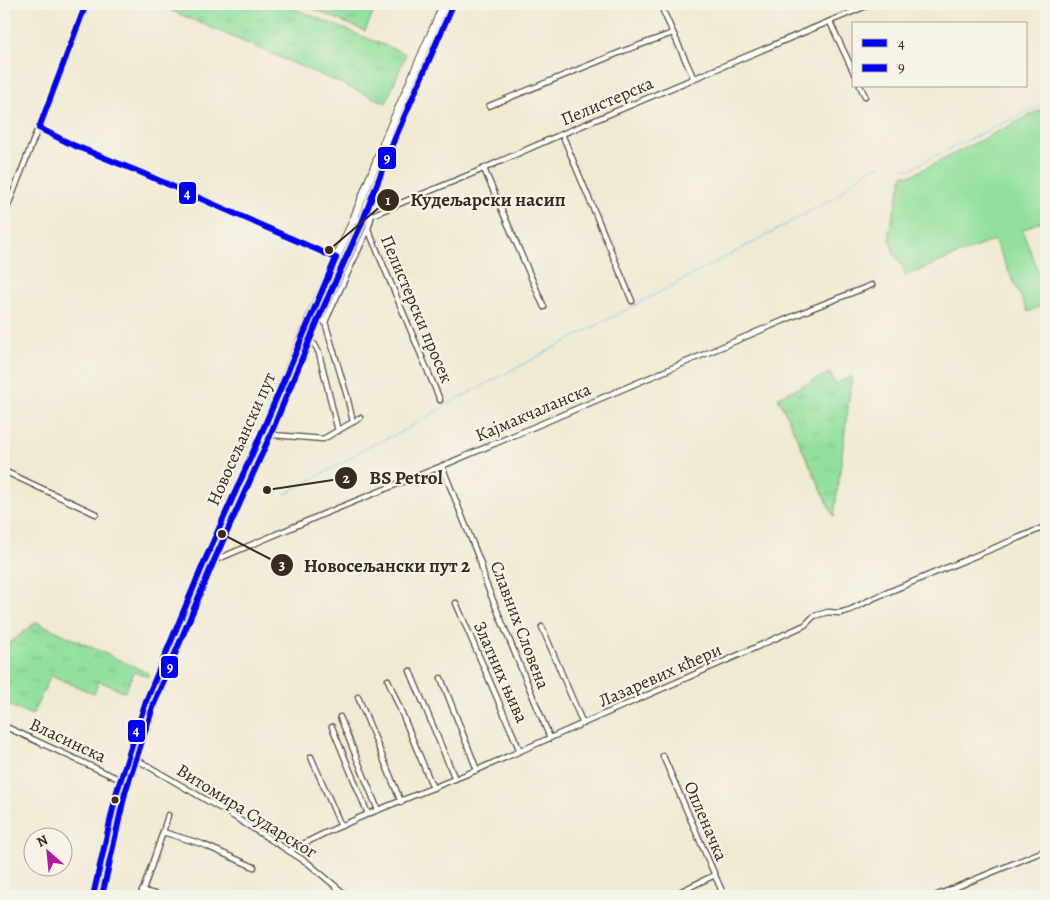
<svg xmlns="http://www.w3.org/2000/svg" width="1050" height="900" viewBox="0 0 1050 900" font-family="Alegreya,serif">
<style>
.grass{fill:url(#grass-tufts);stroke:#67855e}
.garden{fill:#93e09e;stroke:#67855e}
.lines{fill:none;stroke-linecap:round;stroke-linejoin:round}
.stream{stroke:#67c2e5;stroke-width:1}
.minor-casing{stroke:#564739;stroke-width:7}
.primary-casing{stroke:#564739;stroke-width:9}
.minor{stroke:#fff;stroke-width:4.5}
.primary{stroke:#fff;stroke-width:7}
.bus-1-casing{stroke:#f7f3e8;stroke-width:10}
.bus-2-casing{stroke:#f7f3e8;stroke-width:10}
.bus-1{stroke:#00f;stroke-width:6}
.bus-2{stroke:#00f;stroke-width:6}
.bus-dot{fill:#3b2a1e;stroke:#f7f3e8;stroke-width:2}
.labels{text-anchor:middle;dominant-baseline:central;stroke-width:4.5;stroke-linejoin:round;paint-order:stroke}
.street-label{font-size:18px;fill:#3b2a1e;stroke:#f7f3e8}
.leader{fill:none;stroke:#3b2a1e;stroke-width:2}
.callout-dot{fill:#3b2a1e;stroke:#f7f3e8;stroke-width:2}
.mark-label{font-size:15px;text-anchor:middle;font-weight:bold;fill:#fff}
.callout-label{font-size:19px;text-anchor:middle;font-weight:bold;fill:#3b2a1e;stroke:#f7f3e8;stroke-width:4.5;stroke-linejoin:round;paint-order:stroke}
.line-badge{stroke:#f7f3e8;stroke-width:2}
.badge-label{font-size:14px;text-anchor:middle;font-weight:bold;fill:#fff}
</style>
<defs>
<pattern id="grass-tufts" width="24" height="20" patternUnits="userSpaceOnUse" patternTransform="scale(1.25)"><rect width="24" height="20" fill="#93e09e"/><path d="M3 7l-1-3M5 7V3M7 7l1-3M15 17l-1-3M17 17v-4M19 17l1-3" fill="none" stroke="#80c088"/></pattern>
</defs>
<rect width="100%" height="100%" fill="#f7f3e8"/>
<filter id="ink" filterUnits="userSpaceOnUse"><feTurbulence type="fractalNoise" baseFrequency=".02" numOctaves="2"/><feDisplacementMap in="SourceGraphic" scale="10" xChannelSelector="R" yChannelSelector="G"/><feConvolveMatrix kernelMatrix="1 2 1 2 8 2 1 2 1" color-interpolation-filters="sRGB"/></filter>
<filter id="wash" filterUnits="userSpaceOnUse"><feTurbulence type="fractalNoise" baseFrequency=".0096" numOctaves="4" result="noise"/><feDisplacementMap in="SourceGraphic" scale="20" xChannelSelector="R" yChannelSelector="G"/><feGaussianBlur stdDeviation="1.12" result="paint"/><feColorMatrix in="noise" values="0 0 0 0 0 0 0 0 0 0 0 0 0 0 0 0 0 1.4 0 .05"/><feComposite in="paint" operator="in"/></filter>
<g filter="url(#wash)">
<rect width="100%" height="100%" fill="#f0ead3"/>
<g class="grass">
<polygon points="156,4 283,4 406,54 386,103"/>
<polygon points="302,4 377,4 365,31"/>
<polygon points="830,373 835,384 852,376 834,517 778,397"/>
<polygon points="36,622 148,673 149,677 134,672 125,692 99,681 94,694 51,675 32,715 4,703 4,648"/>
</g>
<polygon class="garden" points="1046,107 1046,219 1022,230 1046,291 1046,303 1028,312 994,240 905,276 904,269 893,252 889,233 903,175 912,175"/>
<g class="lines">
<g class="stream">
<polyline points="904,168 911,169 932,157 1046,103"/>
<polyline points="285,494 333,468 371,445 398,434 450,403 771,233 836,197 851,183 866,171 880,165"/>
</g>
</g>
</g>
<g filter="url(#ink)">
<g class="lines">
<defs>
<g id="minor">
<polyline points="660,4 694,79"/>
<polyline points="830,22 854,73"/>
<polyline points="860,86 865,96"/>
<polyline points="489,106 626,50 673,33"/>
<polyline points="39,128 73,145 142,173 336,258"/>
<polyline points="562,134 632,301"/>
<polyline points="484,169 544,307"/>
<polyline points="4,216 47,105 73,36 86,4"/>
<polyline points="353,221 372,215 476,172 562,134 871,4"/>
<polyline points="368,229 440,400"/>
<polyline points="312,312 322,319 325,322 368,229 372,215"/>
<polyline points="325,322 347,396 353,422"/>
<polyline points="303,334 315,345 319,353 338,431"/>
<polyline points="261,434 323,439 360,418"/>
<polyline points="442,466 481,564 485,581 550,738"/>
<polyline points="4,471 96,514"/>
<polyline points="205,560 211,561 218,559 326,513 442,466 813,308 872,285"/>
<polyline points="456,603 520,751"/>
<polyline points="542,627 583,724"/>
<polyline points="410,671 455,779"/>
<polyline points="441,678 477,770"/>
<polyline points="388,680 433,788"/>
<polyline points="358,697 401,802"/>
<polyline points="340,717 378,810"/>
<polyline points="4,726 121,780"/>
<polyline points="332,727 368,814"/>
<polyline points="129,755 225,811 308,863 347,896"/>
<polyline points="663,756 724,896"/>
<polyline points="311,757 341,826"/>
<polyline points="163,832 202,844 254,867"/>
<polyline points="289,851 325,833 368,814 477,770 750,650 805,625 814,616 828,612 839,613 850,610 874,598 1042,528"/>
<polyline points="142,891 163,896"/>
<polyline points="141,896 163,832 168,815"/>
<polyline points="671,896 715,875"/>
<polyline points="935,896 1046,850"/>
</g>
<polyline id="primary" points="93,896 117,791 146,701 205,560 261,434 312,312 353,221 385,140 444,4"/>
</defs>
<use href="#minor" class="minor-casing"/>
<use href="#primary" class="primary-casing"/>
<use href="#minor" class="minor"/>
<use href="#primary" class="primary"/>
<defs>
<g id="bus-1">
<polyline points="39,128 73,145 142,173 336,258"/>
<polyline points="39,128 86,4"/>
<polyline points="93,896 117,791 146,701 205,560 261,434 336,258"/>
</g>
<polyline id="bus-2" points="102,896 125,793 154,704 213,563 269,438 320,315 361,225 393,143 452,7"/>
</defs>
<use href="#bus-1" class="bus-1-casing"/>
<use href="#bus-2" class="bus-2-casing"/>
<use href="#bus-1" class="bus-1"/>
<use href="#bus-2" class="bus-2"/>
</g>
</g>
<circle class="bus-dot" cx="115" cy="800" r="4.5"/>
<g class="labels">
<g class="street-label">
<text transform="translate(607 101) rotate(-23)">Пелистерска</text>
<text transform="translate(417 309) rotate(67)">Пелистерски просек</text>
<text transform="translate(533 412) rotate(-23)">Кајмакчаланска</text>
<text transform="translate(241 439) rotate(-66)">Новосељански пут</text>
<text transform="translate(520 625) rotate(69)">Славних Словена</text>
<text transform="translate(501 672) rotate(66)">Златних њива</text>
<text transform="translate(660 675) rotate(-24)">Лазаревих кћери</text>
<text transform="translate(68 740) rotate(25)">Власинска</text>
<text transform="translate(247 811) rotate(32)">Витомира Сударског</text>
<text transform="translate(706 821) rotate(67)">Опленачка</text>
</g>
</g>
<path class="leader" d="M329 250L388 200M267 490L346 478M222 534L282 565"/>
<g class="callout-dot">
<circle cx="329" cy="250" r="5"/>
<circle cx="267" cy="490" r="5"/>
<circle cx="222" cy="534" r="5"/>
<circle cx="388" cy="200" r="12"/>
<circle cx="346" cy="478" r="12"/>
<circle cx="282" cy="565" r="12"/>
</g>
<g class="mark-label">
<text x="388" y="205">1</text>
<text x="346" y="483">2</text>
<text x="282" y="570">3</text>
</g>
<g class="callout-label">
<text x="488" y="206">Кудељарски насип</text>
<text x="406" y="484">BS Petrol</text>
<text x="387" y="572">Новосељански пут 2</text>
</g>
<g class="line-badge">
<rect x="377" y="146" width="20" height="24" rx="5" fill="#00f"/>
<rect x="178" y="181" width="19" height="24" rx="5" fill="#00f"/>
<rect x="160" y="655" width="19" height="24" rx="5" fill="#00f"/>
<rect x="127" y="719" width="19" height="24" rx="5" fill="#00f"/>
</g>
<g class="badge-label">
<text x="387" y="163">9</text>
<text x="187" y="198">4</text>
<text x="170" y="672">9</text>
<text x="136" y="735">4</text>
</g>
<rect width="1050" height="900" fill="none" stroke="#f7f3e8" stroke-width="20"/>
<rect x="852" y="22" width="175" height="65" fill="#f7f3e8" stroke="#aca397"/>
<rect x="862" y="39" width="25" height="8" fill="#0000ff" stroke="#aca397"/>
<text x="898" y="48" font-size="15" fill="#3b2a1e">4</text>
<rect x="862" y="64" width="25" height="8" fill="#0000ff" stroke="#aca397"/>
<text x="898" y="72" font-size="15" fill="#3b2a1e">9</text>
<g transform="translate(48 852) rotate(333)"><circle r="24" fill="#f7f3e8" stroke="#aca397"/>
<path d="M0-4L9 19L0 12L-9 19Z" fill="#b5179e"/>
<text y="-8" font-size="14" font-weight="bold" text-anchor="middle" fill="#3b2a1e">N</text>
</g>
</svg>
